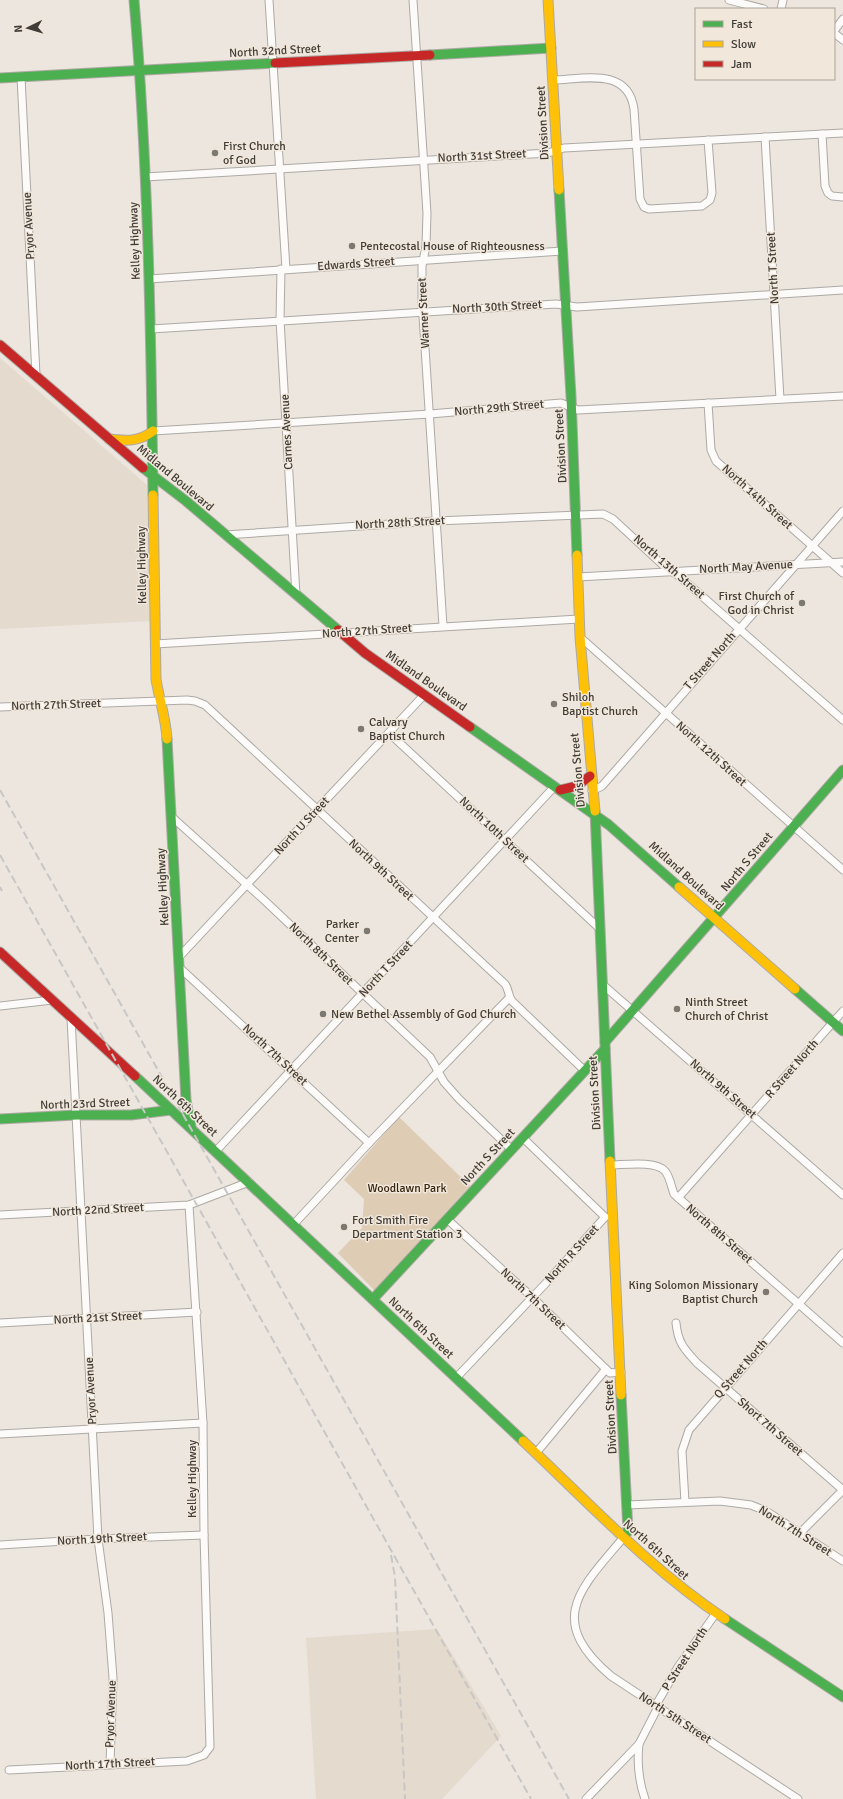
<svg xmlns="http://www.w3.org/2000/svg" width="843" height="1799" viewBox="0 0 843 1799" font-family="Signika,sans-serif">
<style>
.built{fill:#e4dacd}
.green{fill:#deccb5}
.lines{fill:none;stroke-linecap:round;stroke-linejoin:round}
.street-casing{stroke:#ada9a4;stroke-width:9}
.fast-casing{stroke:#ada9a4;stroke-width:11}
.slow-casing{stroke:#ada9a4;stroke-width:11}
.jam-casing{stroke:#ada9a4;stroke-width:11}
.street{stroke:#fcfbfa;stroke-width:7}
.fast{stroke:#4caf50;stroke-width:9}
.slow{stroke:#ffc107;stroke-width:9}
.jam{stroke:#c62828;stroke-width:9}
.rail{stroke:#c8c7c6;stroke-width:2;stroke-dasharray:8 4;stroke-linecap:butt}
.poi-dot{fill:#7c7872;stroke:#f1e7da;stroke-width:1.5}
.labels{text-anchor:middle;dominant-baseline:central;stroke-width:3;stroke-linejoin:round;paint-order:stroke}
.street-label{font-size:12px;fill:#403c37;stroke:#f1e7da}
.poi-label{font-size:12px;fill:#403c37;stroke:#f1e7da;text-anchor:start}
.park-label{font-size:12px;fill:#37260f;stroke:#f1e7da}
</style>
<rect width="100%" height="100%" fill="#ece6df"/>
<g class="built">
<polygon points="0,358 147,485 150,621 0,629"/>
<polygon points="437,1629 501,1736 442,1799 316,1799 306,1638"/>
</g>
<polygon class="green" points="399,1117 470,1186 374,1290 338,1253 362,1228 364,1199 344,1180"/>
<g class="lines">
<defs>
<g id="street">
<polyline points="269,0 286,269"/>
<polyline points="413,0 427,213 426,246 422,266 422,301 443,626"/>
<polyline points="729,0 764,9"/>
<polyline points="781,9 783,0"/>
<polyline points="834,31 843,19"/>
<polyline points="834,33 843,40"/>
<polyline points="21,77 36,375"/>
<path d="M553 80C584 79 628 67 634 109L640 199 644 207 649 209 702 206 710 200 712 193 708 140"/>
<polyline points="822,134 825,186 828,193 832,196 843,197"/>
<polyline points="765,137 780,399"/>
<polyline points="145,177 548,153 564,148 843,133"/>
<polyline points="281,269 280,320 296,595"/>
<polyline points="149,279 562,251"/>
<polyline points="151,329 556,304 577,307 843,290"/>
<polyline points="708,403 711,450 716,461 843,573"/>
<polyline points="153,431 430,414 561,403 578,410 843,396"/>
<polyline points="225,535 436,521 603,514 613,519 665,567 679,576 843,720"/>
<polyline points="578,577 843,562"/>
<polyline points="580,637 843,870"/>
<polyline points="155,644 579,619"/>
<path d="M0 707 187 700 195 701 205 705 505 984C509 989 508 996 512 1001L585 1071"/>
<polyline points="389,733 599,928"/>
<polyline points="592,791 602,786 843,511"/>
<polyline points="172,817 264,900 430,1057 444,1082 459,1099 512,1150"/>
<polyline points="179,957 424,695"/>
<polyline points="180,968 369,1143"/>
<polyline points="602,984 843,1195"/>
<polyline points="0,1006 52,1000"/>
<polyline points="71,1018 98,1539 108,1613 113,1678 110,1764"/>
<polyline points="523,1138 605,1217"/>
<polyline points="216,1151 555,786"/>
<path d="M610 1165C623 1165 656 1160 665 1171 670 1177 671 1186 674 1194L843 1343"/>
<polyline points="678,1198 843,1011"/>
<polyline points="0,1215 189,1205 249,1182"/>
<polyline points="447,1219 532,1297 610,1373 621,1372"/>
<polyline points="294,1224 369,1143 509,998"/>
<polyline points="0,1323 197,1312"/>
<path d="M676 1323C678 1343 684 1349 697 1363L843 1490 800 1533"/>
<polyline points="456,1378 546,1283 605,1217"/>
<polyline points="0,1434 203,1423"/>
<polyline points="536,1453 606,1369"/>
<polyline points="685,1502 682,1451 689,1430 843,1253"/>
<polyline points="627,1505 720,1501 751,1505 766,1511 843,1561"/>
<path d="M624 1537C580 1589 545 1620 611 1676L798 1799"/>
<polyline points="0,1545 98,1539 204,1535"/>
<polyline points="656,1705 678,1667 716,1613"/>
<path d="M639 1744C637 1762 639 1782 645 1799"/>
<polyline points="9,1770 187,1761 204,1755 210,1747 204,1535 203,1423 189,1205"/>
<polyline points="586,1799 639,1744 658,1707"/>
</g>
<g id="fast">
<path d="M134 0C148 164 151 330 153 495"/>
<polyline points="430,55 551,48"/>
<polyline points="0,78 275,63"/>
<polyline points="559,190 571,396 577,555"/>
<polyline points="143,468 186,501 338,630"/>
<polyline points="470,727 609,825 679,887"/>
<polyline points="167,739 186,1100 191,1127"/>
<polyline points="595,811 610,1161"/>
<polyline points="795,989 843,1031"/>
<polyline points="605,1042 843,770"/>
<polyline points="135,1076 523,1441"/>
<polyline points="0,1119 76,1115 131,1115 171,1110"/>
<polyline points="373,1299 605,1049"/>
<polyline points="621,1395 628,1531 624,1537"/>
<polyline points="725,1619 843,1697"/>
</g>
<g id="slow">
<polyline points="548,0 559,190"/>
<path d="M109 439C126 441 139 442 153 431"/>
<path d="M153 495 156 679C159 699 166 718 167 739"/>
<polyline points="577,555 580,637 595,811"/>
<polyline points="679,887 795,989"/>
<polyline points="610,1161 621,1395"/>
<path d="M523 1441C588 1502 650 1569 725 1619"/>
</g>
<g id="jam">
<polyline points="275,63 430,55"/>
<polyline points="0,345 143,468"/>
<polyline points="338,630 365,653 470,727"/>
<polyline points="560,790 577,786 590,776"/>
<polyline points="0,952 135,1076"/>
</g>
</defs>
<use href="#street" class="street-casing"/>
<use href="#fast" class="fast-casing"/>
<use href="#slow" class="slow-casing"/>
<use href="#jam" class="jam-casing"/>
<use href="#street" class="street"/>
<use href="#fast" class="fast"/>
<use href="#slow" class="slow"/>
<use href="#jam" class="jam"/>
<g class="rail">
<polyline points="0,790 569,1799"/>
<polyline points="0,855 531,1799"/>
<polyline points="0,887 2,891"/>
<polyline points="391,1555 395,1577 405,1799"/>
</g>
</g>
<g class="poi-dot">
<circle cx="215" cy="153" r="4"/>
<circle cx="352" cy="246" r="4"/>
<circle cx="802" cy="603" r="4"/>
<circle cx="554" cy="704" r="4"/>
<circle cx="361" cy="729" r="4"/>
<circle cx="367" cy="931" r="4"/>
<circle cx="677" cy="1009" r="4"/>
<circle cx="323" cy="1014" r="4"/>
<circle cx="344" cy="1227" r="4"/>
<circle cx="766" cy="1292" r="4"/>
</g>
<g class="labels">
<g class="street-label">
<text transform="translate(275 51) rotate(-3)">North 32nd Street</text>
<text transform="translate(543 123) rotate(-93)">Division Street</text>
<text transform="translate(482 156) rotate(-3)">North 31st Street</text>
<text transform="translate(29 226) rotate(-93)">Pryor Avenue</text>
<text transform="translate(135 241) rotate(-92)">Kelley Highway</text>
<text transform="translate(356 264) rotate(-4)">Edwards Street</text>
<text transform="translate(773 268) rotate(-93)">North T Street</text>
<text transform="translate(497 307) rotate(-3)">North 30th Street</text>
<text transform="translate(424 313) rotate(-93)">Warner Street</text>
<text transform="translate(499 408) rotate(-5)">North 29th Street</text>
<text transform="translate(287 432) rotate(-93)">Carnes Avenue</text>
<text transform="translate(561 446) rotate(-93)">Division Street</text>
<text transform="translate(175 478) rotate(40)">Midland Boulevard</text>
<text transform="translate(757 497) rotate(42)">North 14th Street</text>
<text transform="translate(400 523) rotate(-3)">North 28th Street</text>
<text transform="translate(142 565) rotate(-91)">Kelley Highway</text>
<text transform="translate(669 567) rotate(41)">North 13th Street</text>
<text transform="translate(746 567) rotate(-3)">North May Avenue</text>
<text transform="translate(367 631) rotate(-4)">North 27th Street</text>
<text transform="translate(710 661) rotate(-49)">T Street North</text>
<text transform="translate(426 681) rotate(35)">Midland Boulevard</text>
<text transform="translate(56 705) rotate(-2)">North 27th Street</text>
<text transform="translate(711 754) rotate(42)">North 12th Street</text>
<text transform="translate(578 770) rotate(-95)">Division Street</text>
<text transform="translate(302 826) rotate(-47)">North U Street</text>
<text transform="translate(494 830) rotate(43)">North 10th Street</text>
<text transform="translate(747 862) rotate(-50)">North S Street</text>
<text transform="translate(381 870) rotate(43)">North 9th Street</text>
<text transform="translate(686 876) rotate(42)">Midland Boulevard</text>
<text transform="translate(163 887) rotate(-93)">Kelley Highway</text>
<text transform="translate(321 954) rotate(44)">North 8th Street</text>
<text transform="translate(386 969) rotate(-47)">North T Street</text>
<text transform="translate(275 1055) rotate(43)">North 7th Street</text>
<text transform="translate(792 1069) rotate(-49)">R Street North</text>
<text transform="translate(723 1089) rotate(41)">North 9th Street</text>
<text transform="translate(595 1093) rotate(-93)">Division Street</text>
<text transform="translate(85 1104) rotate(-2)">North 23rd Street</text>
<text transform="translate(185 1106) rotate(43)">North 6th Street</text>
<text transform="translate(488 1157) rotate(-47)">North S Street</text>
<text transform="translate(98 1210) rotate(-3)">North 22nd Street</text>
<text transform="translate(719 1234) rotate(41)">North 8th Street</text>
<text transform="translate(572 1254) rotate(-48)">North R Street</text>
<text transform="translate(533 1299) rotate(43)">North 7th Street</text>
<text transform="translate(98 1318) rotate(-3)">North 21st Street</text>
<text transform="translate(421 1328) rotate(43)">North 6th Street</text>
<text transform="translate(741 1369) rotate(-49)">Q Street North</text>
<text transform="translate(91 1391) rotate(-93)">Pryor Avenue</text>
<text transform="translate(611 1417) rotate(-93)">Division Street</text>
<text transform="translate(770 1427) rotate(41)">Short 7th Street</text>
<text transform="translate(192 1479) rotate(-90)">Kelley Highway</text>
<text transform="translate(795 1531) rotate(32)">North 7th Street</text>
<text transform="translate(102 1539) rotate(-3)">North 19th Street</text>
<text transform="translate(656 1550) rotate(42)">North 6th Street</text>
<text transform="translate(685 1659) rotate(-57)">P Street North</text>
<text transform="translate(111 1714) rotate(-88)">Pryor Avenue</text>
<text transform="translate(675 1718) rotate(33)">North 5th Street</text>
<text transform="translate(110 1764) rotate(-3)">North 17th Street</text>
</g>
<g class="poi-label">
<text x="223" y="146">First Church<tspan x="223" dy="14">of God</tspan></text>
<text x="360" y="246">Pentecostal House of Righteousness</text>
<text x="794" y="596" text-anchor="end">First Church of<tspan x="794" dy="14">God in Christ</tspan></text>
<text x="562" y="697">Shiloh<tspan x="562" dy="14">Baptist Church</tspan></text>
<text x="369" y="722">Calvary<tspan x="369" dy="14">Baptist Church</tspan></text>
<text x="359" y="924" text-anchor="end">Parker<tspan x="359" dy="14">Center</tspan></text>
<text x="685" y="1002">Ninth Street<tspan x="685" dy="14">Church of Christ</tspan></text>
<text x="331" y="1014">New Bethel Assembly of God Church</text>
<text x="352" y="1220">Fort Smith Fire<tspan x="352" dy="14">Department Station 3</tspan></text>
<text x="758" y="1285" text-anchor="end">King Solomon Missionary<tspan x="758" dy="14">Baptist Church</tspan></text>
</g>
<g class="park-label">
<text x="407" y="1188">Woodlawn Park</text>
</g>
</g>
<rect x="695" y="8" width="140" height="72" fill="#f1e7da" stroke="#aaa399"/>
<rect x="703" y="21" width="20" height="6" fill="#4caf50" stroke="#aaa399"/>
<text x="731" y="28" font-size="12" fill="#403c37">Fast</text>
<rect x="703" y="41" width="20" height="6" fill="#ffc107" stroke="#aaa399"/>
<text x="731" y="48" font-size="12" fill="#403c37">Slow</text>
<rect x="703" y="61" width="20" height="6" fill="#c62828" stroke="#aaa399"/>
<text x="731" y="68" font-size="12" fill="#403c37">Jam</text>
<g transform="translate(28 28) rotate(265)" stroke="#f1e7da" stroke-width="3" paint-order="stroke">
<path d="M0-3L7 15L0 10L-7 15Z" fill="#403c37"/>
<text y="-6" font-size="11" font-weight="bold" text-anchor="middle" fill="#403c37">N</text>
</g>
</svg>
